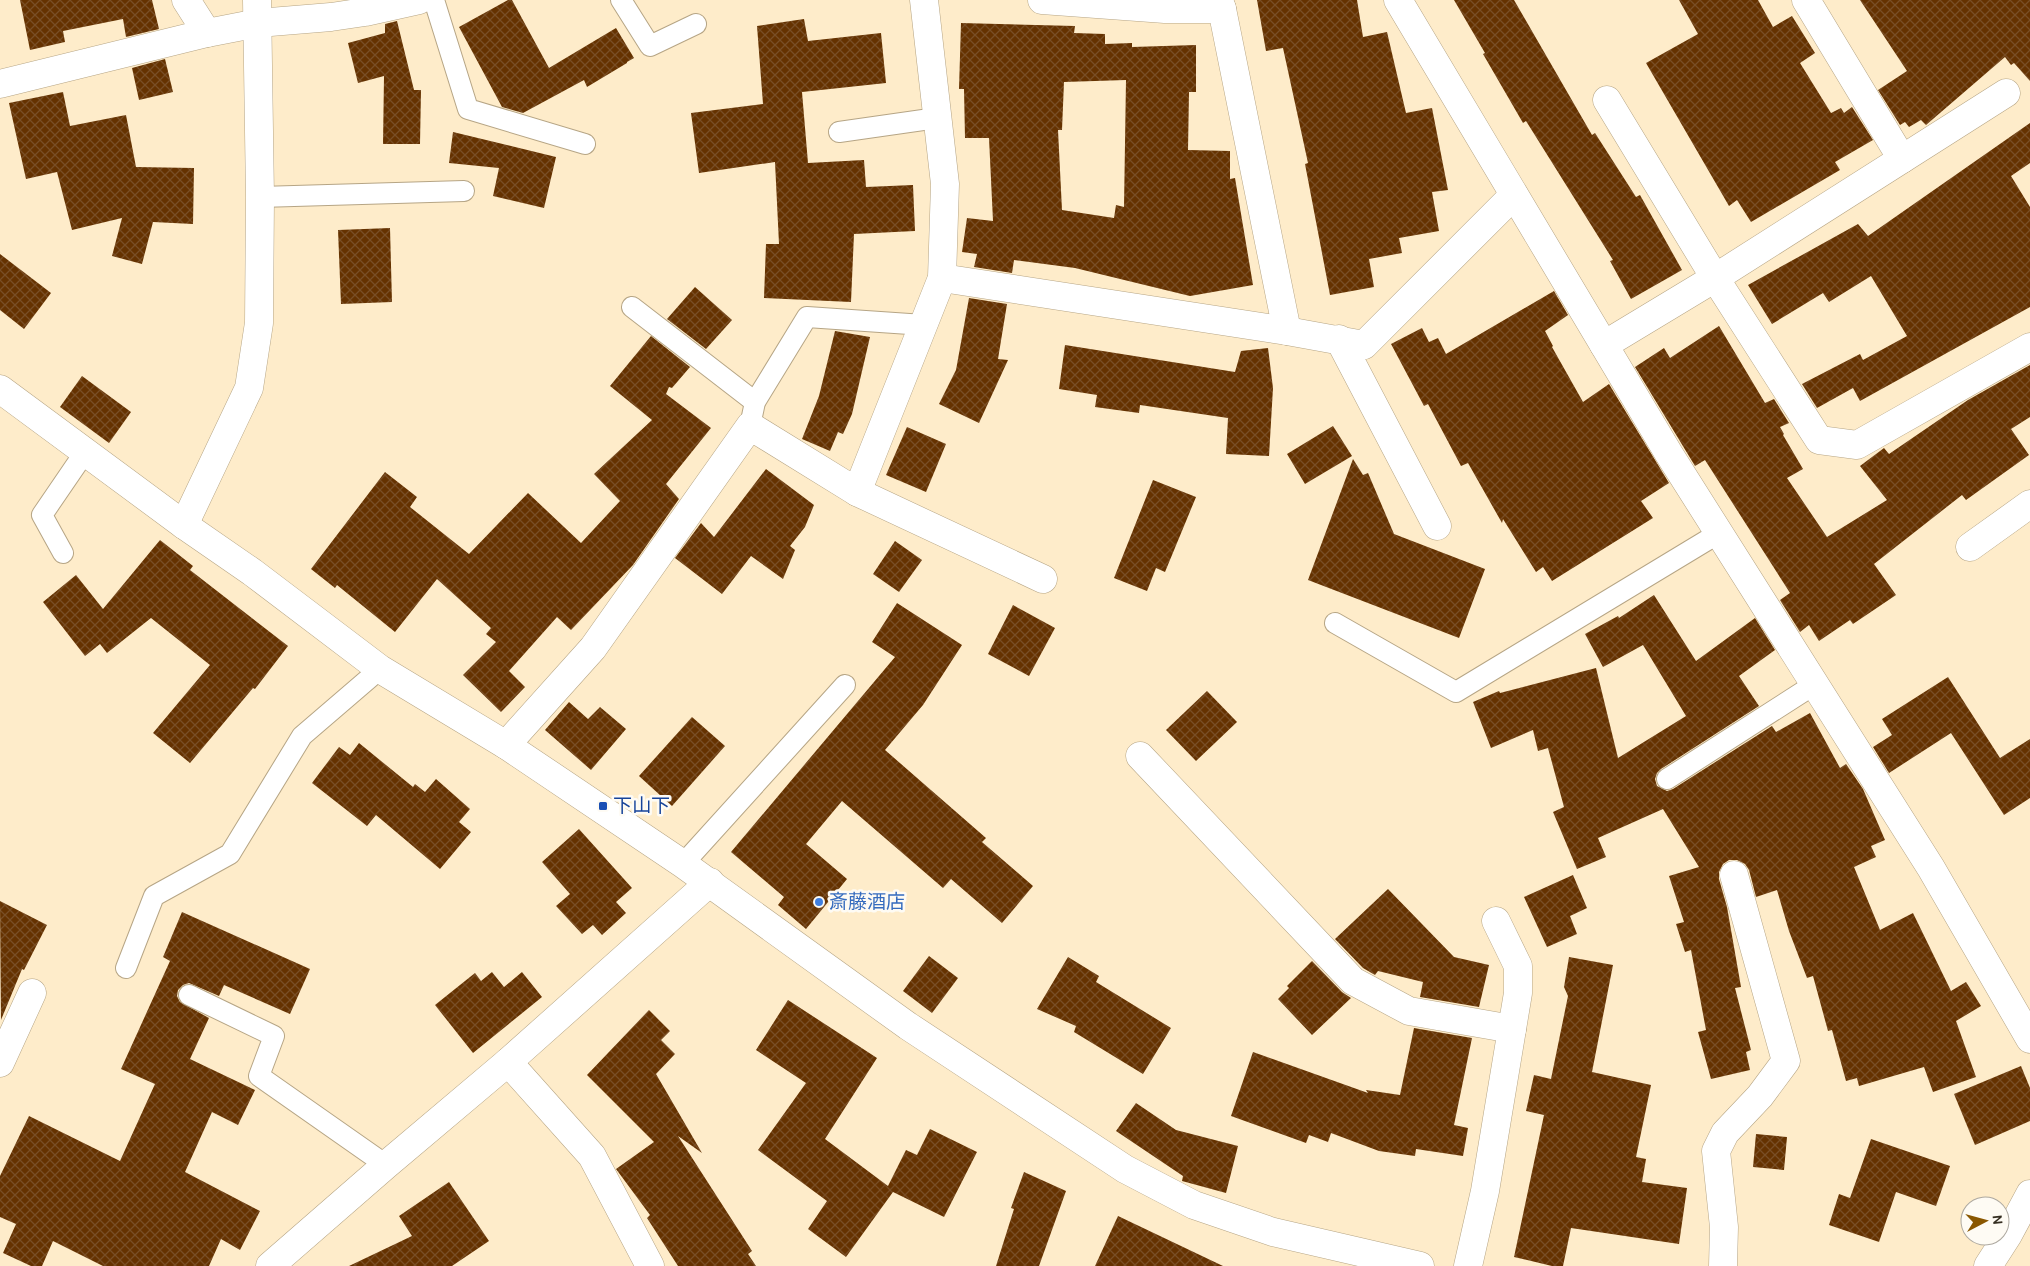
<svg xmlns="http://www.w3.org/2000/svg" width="2030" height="1266" viewBox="0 0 2030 1266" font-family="Karla,'Noto Sans JP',sans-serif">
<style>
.building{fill:url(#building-cross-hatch);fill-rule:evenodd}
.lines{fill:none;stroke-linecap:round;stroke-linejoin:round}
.service-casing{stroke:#b6a585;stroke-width:22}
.minor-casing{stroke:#b6a585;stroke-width:29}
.tertiary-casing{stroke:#b6a585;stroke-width:29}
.service{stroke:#fff;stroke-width:20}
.minor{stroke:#fff;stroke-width:28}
.tertiary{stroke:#fff;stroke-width:28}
.transit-dot{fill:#1a4fb4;stroke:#fefbf4;stroke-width:2}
.shop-dot{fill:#3f7fe0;stroke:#fefbf4;stroke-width:2}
.labels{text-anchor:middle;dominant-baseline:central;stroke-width:5;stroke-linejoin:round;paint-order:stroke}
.transit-label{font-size:19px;fill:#164399;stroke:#fefbf4;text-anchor:start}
.shop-label{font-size:19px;fill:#366cbe;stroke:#fefbf4;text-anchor:start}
</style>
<defs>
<pattern id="building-cross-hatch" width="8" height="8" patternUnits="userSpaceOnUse" patternTransform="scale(1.25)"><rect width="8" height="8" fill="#653200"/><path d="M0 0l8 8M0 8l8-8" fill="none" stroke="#784e26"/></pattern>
</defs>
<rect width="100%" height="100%" fill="#feecca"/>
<g class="building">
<polygon points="20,0 152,0 159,29 126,37 123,19 63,31 65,42 30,50"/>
<polygon points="508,0 512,0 549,68 616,28 634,58 627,62 627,63 587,87 584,80 523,113 502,107 459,27"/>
<polygon points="1257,0 1357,0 1363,37 1387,32 1406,113 1432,108 1448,190 1432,192 1439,231 1399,238 1402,253 1369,259 1374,287 1330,295 1305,164 1308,163 1283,48 1266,51"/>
<polygon points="1454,0 1514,0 1592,135 1595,133 1636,197 1640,195 1682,270 1631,299 1610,261 1613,260 1526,121 1523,123 1483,54 1485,53"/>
<polygon points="1679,0 1758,0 1773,27 1792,16 1815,53 1800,63 1831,113 1841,108 1844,113 1852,107 1873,140 1835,162 1840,170 1751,222 1737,200 1729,206 1646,63 1698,34"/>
<polygon points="1860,0 2030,0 2030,81 2014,63 2011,65 2005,57 1926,125 1921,120 1909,127 1905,122 1900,125 1878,90 1907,71"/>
<polygon points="804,19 808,41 881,33 886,83 802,92 808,163 864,160 866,187 913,185 915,231 854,234 851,302 764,298 766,244 779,244 775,162 699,173 691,113 763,104 757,26"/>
<polygon points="397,21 414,90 421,90 420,144 383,144 384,76 358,83 348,43 385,33 385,24"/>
<path d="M961 23 1075 26 1074 33 1105 34V44L1132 43V47L1196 45V92H1189L1188 150 1230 151V179L1235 178 1253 285 1190 296 1075 268 1014 260 1012 273 974 267 977 254 962 252 967 218 993 221 989 138H965L964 89H959ZM1126 80 1124 207 1116 205 1114 218 1062 210 1058 130H1062L1064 82Z"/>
<polygon points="165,59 173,92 139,100 132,68"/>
<polygon points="63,92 70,126 126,115 136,167 194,168 193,224 153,222 142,264 112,256 122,218 72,230 57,172 26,179 9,103"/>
<polygon points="2030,123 2030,163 2011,176 2030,207 2030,307 1860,401 1853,388 1817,408 1802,384 1860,354 1863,360 1907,336 1871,276 1829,302 1823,293 1772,324 1748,285 1858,224 1868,236"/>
<polygon points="453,132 556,157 544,208 493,196 499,168 449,163"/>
<polygon points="390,228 392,302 341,304 338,230"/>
<polygon points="0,254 51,293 24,329 0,310"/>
<polygon points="695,287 732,320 706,349 667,319"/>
<polygon points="1554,291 1568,315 1545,331 1553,346 1552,347 1583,402 1609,384 1669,483 1641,501 1653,518 1552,581 1543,567 1536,572 1503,519 1502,523 1468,463 1461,466 1428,404 1424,406 1391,344 1422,328 1429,342 1438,338 1446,354"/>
<polygon points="969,298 1007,304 998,359 1008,360 979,423 939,404 956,370"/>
<polygon points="1719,326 1765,403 1774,399 1789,423 1780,427 1784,434 1783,435 1803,469 1787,478 1827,537 1887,500 1860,466 1884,448 1889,454 1968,400 2030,365 2030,417 2011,429 2029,455 1966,500 1962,495 1874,564 1896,595 1853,624 1850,620 1819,641 1809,625 1800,632 1780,600 1790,593 1783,582 1705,460 1695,466 1635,367 1664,348 1670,358"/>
<polygon points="835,331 870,337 852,414 843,434 838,432 830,451 802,439 819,396"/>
<polygon points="651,336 690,367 672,388 669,387 666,394 711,428 666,484 679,499 633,565 571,630 557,617 509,671 525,687 501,712 463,675 496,642 486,634 491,628 437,579 395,632 337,585 335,588 311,569 385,472 417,497 410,507 469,554 528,493 581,543 620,501 594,474 652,420 610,386"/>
<polygon points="1065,345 1235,372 1241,351 1268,348 1273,388 1269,456 1226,454 1228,418 1140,405 1139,413 1095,407 1097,395 1059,389"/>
<polygon points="82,376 131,412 109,443 60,407"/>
<polygon points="1333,426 1352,456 1305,484 1287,454"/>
<polygon points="907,427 946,444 926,492 886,475"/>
<polygon points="1353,459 1363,475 1368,473 1394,534 1485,569 1459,638 1308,580"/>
<polygon points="766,469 814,505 805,527 790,546 795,550 783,579 751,556 722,594 675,558 701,523 714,537"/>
<polygon points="1153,480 1196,497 1165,572 1156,568 1147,591 1114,578"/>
<polygon points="160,540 193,566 190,570 288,646 255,689 253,688 190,763 153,733 210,665 151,618 107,653 100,644 85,656 43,602 76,575 103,609"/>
<polygon points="895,541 922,560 899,592 873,574"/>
<polygon points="1654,595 1696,661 1755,618 1775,650 1739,676 1759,706 1661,769 1657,773 1655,779 1657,786 1667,791 1673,789 1772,726 1776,732 1810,713 1840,768 1846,764 1863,789 1885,840 1871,846 1876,857 1854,867 1880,930 1913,913 1951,991 1966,982 1981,1006 1956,1021 1976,1077 1933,1092 1924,1067 1859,1086 1857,1078 1846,1081 1832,1030 1828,1031 1813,976 1807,978 1789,931 1777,890 1756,897 1749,870 1745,864 1737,860 1729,860 1723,864 1719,872 1719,879 1727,907 1741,987 1735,988 1751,1050 1746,1052 1750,1070 1711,1079 1698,1032 1706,1030 1691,950 1685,952 1676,924 1684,922 1669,876 1699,867 1663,809 1598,838 1606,857 1577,869 1553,812 1564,807 1548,748 1538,751 1533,730 1491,748 1473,702 1499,691 1500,693 1596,668 1618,758 1686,716 1643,645 1603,667 1585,634 1618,616 1619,618"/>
<polygon points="897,603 962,645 923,705 885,750 986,838 982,842 1033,886 1002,923 951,879 943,888 842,801 806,844 847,879 806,929 778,905 784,897 731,852 895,657 872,642"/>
<polygon points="1013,605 1055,628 1029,676 988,654"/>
<polygon points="1948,677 2000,758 2030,739 2030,798 2004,815 1951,733 1889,773 1873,747 1892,735 1882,719"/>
<polygon points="1207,691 1237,722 1196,761 1166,730"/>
<polygon points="569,702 588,719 600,707 626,729 591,770 545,730"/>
<polygon points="692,717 725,746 672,806 639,776"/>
<polygon points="359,743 413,787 415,784 425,792 436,779 470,809 459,822 471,832 440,869 376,815 367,826 312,783 339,747 350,755"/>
<polygon points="579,829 632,888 616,902 626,913 602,935 593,925 582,934 556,906 570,894 542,862"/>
<polygon points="1573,875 1587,908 1570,916 1577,934 1547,947 1524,897"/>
<polygon points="1388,889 1454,957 1489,965 1479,1007 1420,997 1423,982 1378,971 1375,975 1363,968 1335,939"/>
<polygon points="0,901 47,925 24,970 22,969 1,1020"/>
<polygon points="182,912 310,969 290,1014 224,985 219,996 189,983 183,985 178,990 177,996 180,1002 209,1018 190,1059 255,1090 238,1125 212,1112 185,1172 260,1211 240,1250 221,1239 209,1266 103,1266 53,1241 42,1266 31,1266 3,1253 16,1224 0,1217 0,1176 29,1116 120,1161 155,1084 121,1069 170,961 163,957"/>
<polygon points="929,956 958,978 932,1013 903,991"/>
<polygon points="1068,957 1099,976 1096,982 1171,1028 1143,1074 1074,1032 1076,1026 1037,1009"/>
<polygon points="1569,957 1613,965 1592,1072 1651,1085 1636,1157 1646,1159 1642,1182 1687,1188 1679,1244 1571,1228 1563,1266 1552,1266 1514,1257 1544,1115 1526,1111 1534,1075 1551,1079 1568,996 1564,987"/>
<polygon points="1312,961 1342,992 1351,998 1312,1035 1278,999 1289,988 1287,986"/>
<polygon points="492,972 504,987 522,972 542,997 473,1053 435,1005 475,973 481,981"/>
<polygon points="788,1000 877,1058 825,1139 888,1186 906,1150 917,1155 930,1129 977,1152 944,1217 893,1192 846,1257 808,1229 827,1201 758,1150 806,1083 756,1050"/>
<polygon points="649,1010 670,1031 661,1040 675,1054 656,1074 702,1153 678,1136 752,1251 748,1254 756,1266 678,1266 647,1218 650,1215 616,1169 654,1142 587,1075"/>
<polygon points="1414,1028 1472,1038 1454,1125 1468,1128 1463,1156 1416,1149 1415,1156 1379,1151 1331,1133 1328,1142 1309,1135 1306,1143 1231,1116 1253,1052 1368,1093 1366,1090 1400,1095"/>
<polygon points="2021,1066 2030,1088 2030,1121 1975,1145 1954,1094"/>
<polygon points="1136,1103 1176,1130 1238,1146 1226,1193 1182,1181 1183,1176 1116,1131"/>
<polygon points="1756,1134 1787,1137 1784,1170 1753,1167"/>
<polygon points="1871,1139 1950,1166 1936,1206 1896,1192 1879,1242 1829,1225 1839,1194 1850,1198"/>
<polygon points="1024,1172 1066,1191 1039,1266 996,1266 1014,1209 1011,1208"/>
<polygon points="449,1182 489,1241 452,1266 349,1266 412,1236 399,1216"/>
<polygon points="1118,1216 1223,1266 1095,1266"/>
</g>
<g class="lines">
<defs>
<g id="service">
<polyline points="434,0 468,109 585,144"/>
<polyline points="621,0 650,46 696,24"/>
<polyline points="839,132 937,118"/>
<polyline points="260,197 464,191"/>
<polyline points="632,307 755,402"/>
<polyline points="750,426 755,402 807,317 924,325"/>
<polyline points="63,553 42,515 85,452"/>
<polyline points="1335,623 1456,692 1719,533"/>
<polyline points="1667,779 1815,684"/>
<polyline points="683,864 845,685"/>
<polyline points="126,968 154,896 230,854 302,736 380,669"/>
<polyline points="189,995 274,1036 259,1076 386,1165"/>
</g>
<g id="minor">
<polyline points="186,0 207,33"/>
<polyline points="1042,0 1165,9 1222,9 1219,0"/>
<polyline points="1398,0 1669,454 1931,868 2030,1039"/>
<polyline points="1806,0 1902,159"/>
<polyline points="1222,9 1287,331"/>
<polyline points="0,84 207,33 258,23 331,17 365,12 419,0"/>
<polyline points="1607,100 1715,278 1819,440 1857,445 2030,347"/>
<polyline points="942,278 1287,331 1364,345 1514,195"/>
<polyline points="1339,339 1437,526"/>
<polyline points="1604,345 1715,278 2006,93"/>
<polyline points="0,389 184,525 252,572 380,669 506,745 683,864 908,1026 1125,1169 1194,1205 1273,1232 1420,1266"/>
<polyline points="857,492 1043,579"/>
<polyline points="1970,547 2030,504"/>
<polyline points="506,745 593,648 750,426 857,492 942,278 945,184 924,0"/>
<polyline points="1140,756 1353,981 1409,1011 1512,1029"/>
<polyline points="508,1062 592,1156 650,1266"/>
<polyline points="0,1063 32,993"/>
<polyline points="270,1266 386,1165 508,1062 710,882"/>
<polyline points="1468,1266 1485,1191 1518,993 1518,966 1496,921"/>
<polyline points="1723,1266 1724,1227 1716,1151 1725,1133 1760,1096 1786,1061 1734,875"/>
<polyline points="1988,1266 2008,1235 2030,1194"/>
</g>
<polyline id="tertiary" points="184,525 249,388 259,323 260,197 257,0"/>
</defs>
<use href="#service" class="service-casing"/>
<use href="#minor" class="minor-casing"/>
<use href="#tertiary" class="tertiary-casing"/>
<use href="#service" class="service"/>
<use href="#minor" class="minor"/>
<use href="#tertiary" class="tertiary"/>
</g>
<rect class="transit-dot" x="598" y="801" width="10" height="10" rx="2.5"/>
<circle class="shop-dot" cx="819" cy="902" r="5"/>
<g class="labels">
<g class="transit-label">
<text x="613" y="806">下山下</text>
</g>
<g class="shop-label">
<text x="829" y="902">斎藤酒店</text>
</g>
</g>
<g transform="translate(1985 1221) rotate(84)"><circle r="24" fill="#fefbf4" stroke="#aea9a0"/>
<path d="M0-4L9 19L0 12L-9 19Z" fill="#8a5700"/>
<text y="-8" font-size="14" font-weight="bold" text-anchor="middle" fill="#352e21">N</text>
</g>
</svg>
